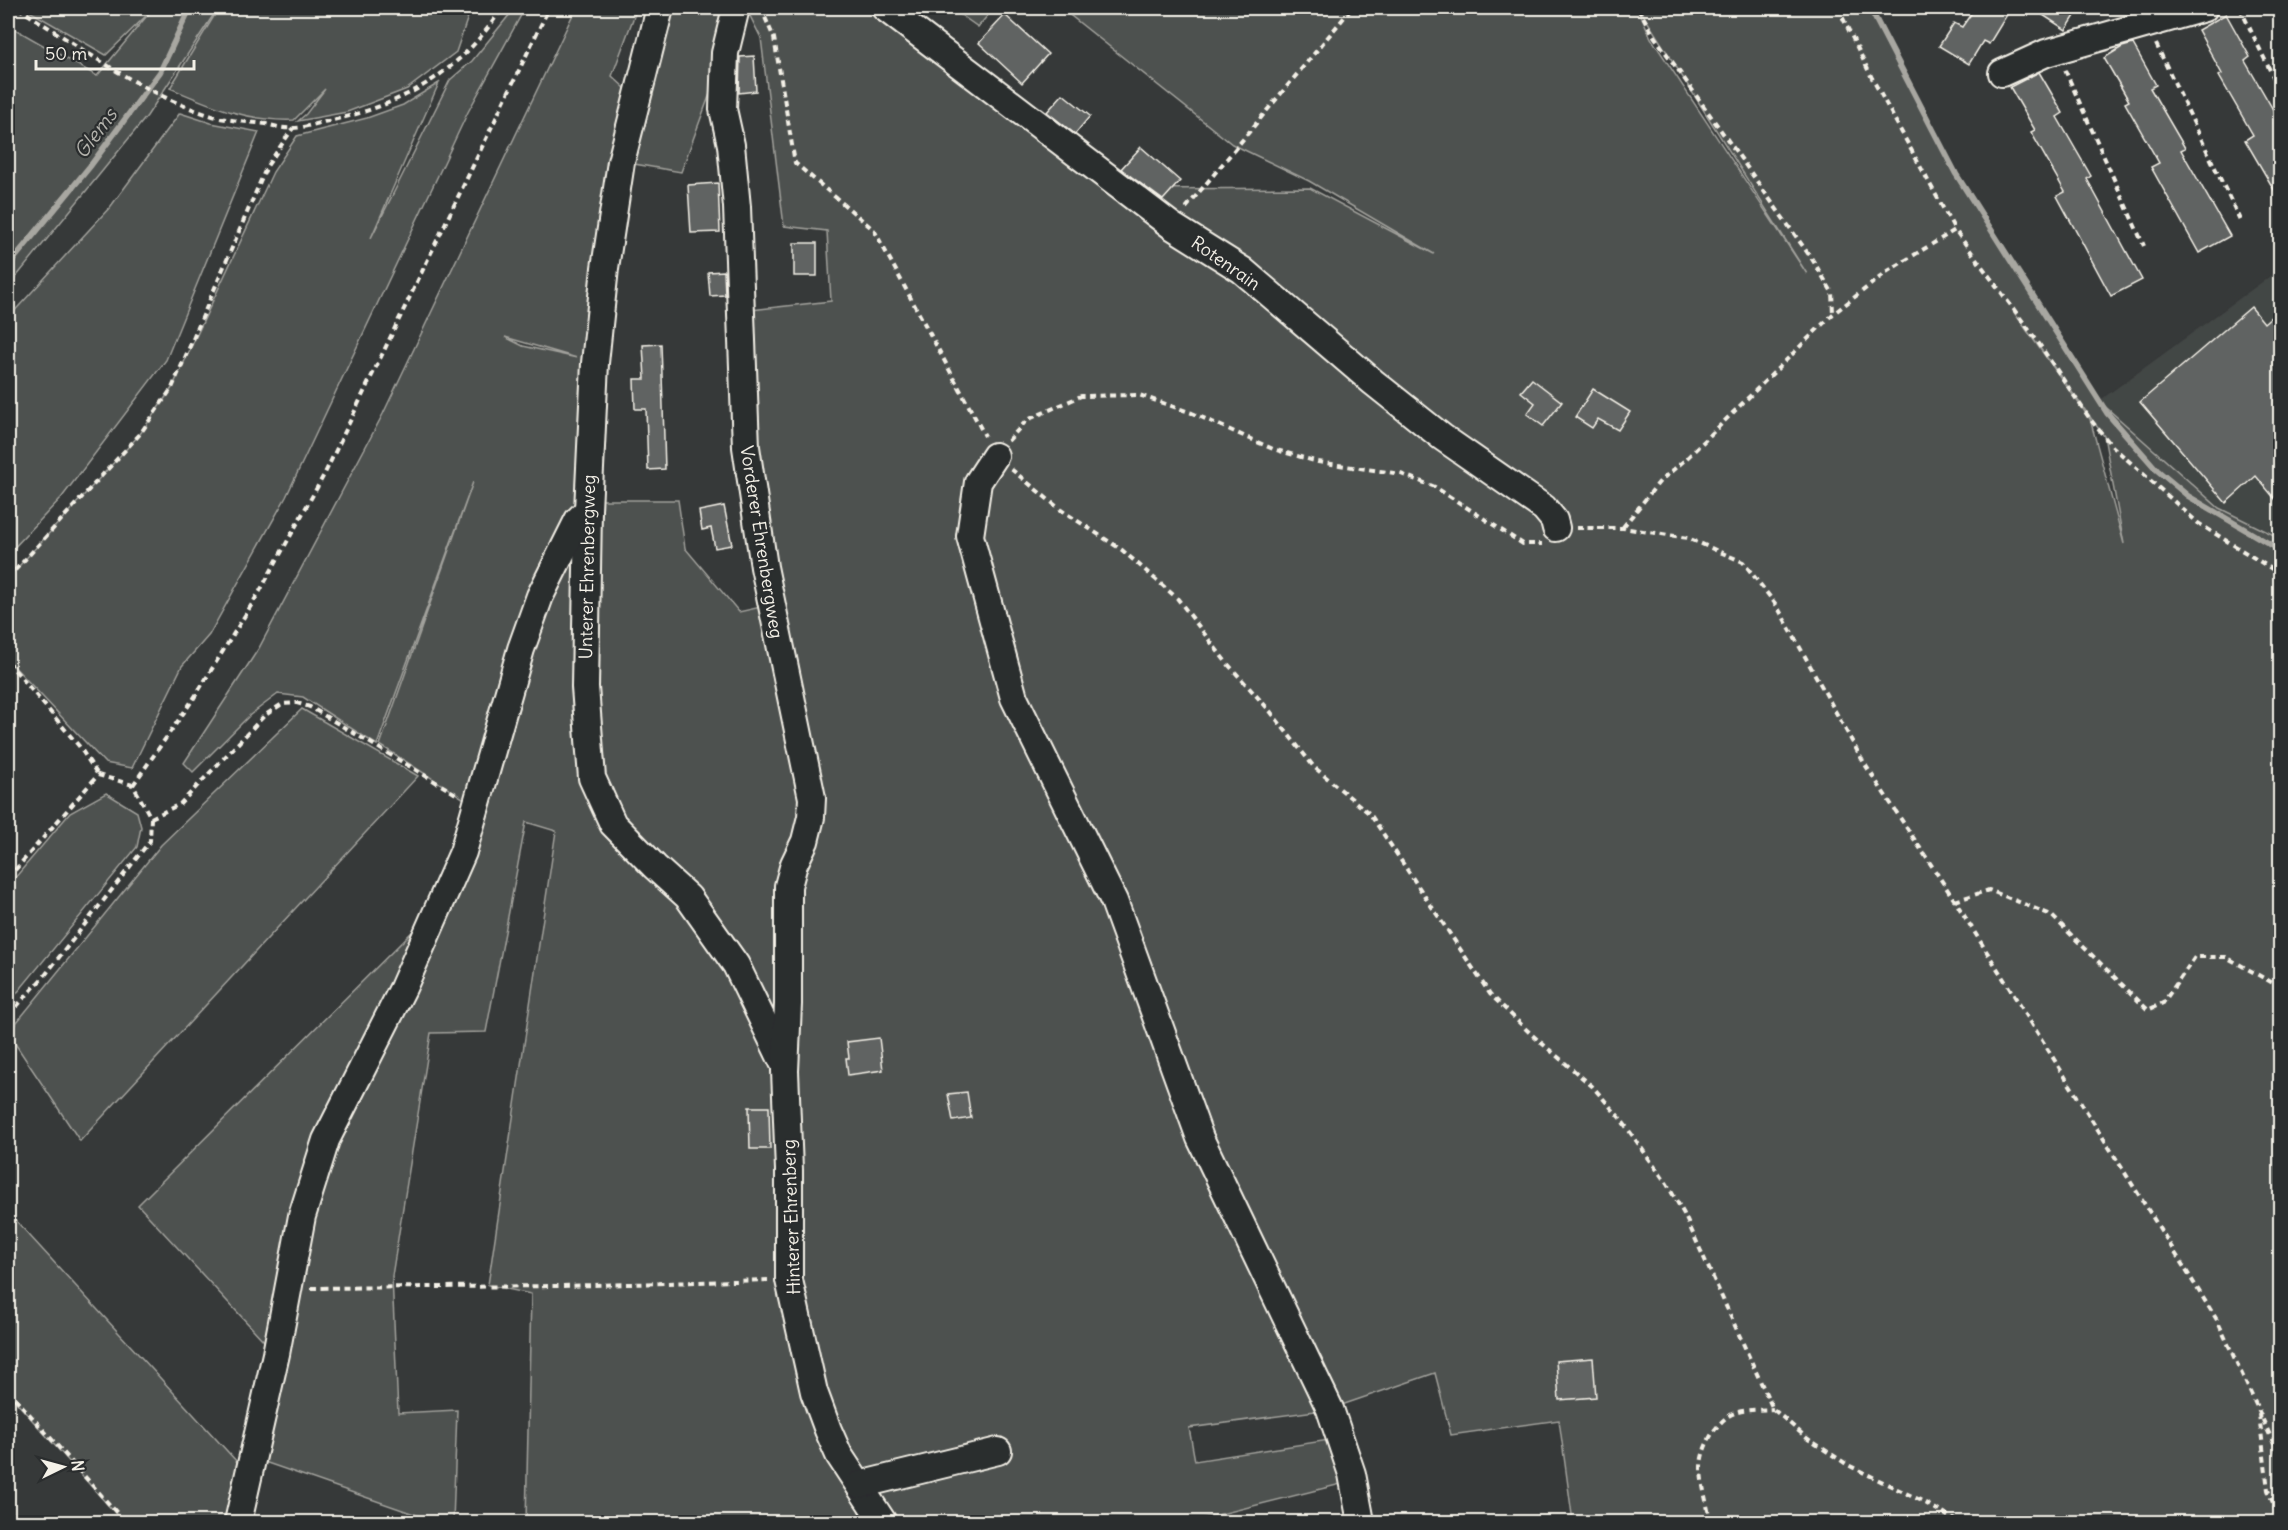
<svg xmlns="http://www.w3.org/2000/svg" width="2288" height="1530" viewBox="0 0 2288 1530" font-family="Delius,sans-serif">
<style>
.built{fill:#434645}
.green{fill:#4e514f;stroke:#a1a19c;stroke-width:1.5;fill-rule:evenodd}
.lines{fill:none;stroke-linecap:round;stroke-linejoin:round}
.stream{stroke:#a8a7a1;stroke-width:6}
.building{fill:#616362;stroke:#f4f1e8;stroke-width:1.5}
.minor-casing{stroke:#f4f1e8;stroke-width:30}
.path{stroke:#f4f1e8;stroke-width:4;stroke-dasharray:6 4.5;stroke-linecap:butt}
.minor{stroke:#2a2d2e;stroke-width:26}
.labels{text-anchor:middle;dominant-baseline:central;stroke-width:4.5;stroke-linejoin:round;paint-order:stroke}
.street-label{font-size:18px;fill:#f4f1e8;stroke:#2a2d2e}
.water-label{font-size:20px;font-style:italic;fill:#b4b3ad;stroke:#2a2d2e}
</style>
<rect width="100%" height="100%" fill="#363939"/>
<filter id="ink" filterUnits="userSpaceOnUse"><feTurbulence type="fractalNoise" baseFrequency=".0167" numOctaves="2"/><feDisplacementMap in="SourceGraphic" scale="12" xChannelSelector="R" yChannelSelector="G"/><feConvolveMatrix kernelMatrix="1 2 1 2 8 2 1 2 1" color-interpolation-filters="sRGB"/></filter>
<g filter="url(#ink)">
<polygon class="built" points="2280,269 2280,538 2219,508 2099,401"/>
<g class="green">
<polygon points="24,8 218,8 147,116 8,287 8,25 97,76 151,11 106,55"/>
<path d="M219 8H471L456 52 407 89 347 112 298 121 306 114 325 89 294 120C248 122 212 106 170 88Z"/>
<polygon points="513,8 525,8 468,112 286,497 209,635 182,666 132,768 105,763 8,660 8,578 140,434 172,388 273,172 297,136 367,118 403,105 439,83 371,238 450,80 472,61 510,14"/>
<path d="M576 8H637L612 76 637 99 669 8H729L725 53 681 172 622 162 598 500H678L685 548 739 612 770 605 746 447 742 311 831 301 827 231 784 226 761 38 746 8H878L1124 189 1310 188 1434 254 1309 181 1232 144 1061 8H1638L1651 38 1807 274 1639 8H1870L1956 174 2099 401 2219 508 2280 538V1522H1573L1559 1420 1451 1435 1435 1373 1330 1409 1189 1428 1195 1461 1329 1440 1341 1484 1189 1522H526L531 1294 488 1285 556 831 526 822 486 1032 431 1033 392 1276 398 1413 457 1410 453 1522H437L253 1458 276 1354 138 1205 441 903 477 807 380 745 473 482 377 745 303 697 278 694 250 715 193 772 184 763 259 648 383 414ZM2013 311 2104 436 2124 544 2090 419ZM505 337 577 358 523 346Z"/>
<polygon points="951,8 994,8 978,27"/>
<polygon points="180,113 211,123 259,132 166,360 62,497 8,554 8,318 111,206"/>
<polygon points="302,709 418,776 80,1141 8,1033 161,845"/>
<polygon points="106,793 137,812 141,827 137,847 8,1004 8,886 70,813"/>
<polygon points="8,1212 249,1475 238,1522 123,1522 8,1393"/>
</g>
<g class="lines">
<g class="stream">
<polyline points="1870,8 1956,174 2107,413 2157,470 2188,496 2280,550"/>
<polyline points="8,266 91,165 160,72 190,8"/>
</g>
</g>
<g class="building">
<polygon points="1975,8 2011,8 1989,44 1983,41 1969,64 1939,46 1954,23 1962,27"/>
<polygon points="2032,8 2080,8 2066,30"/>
<polygon points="2226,14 2250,57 2245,61 2279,120 2274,123 2280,134 2280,200 2245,140 2253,135 2219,76 2222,74 2198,30"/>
<polygon points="1005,15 1048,54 1022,83 979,43"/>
<polygon points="2133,44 2156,85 2150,88 2185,148 2181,150 2230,236 2199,253 2151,167 2159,163 2125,103 2129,101 2104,58 2122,47"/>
<polygon points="754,56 756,91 739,93 740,57"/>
<polygon points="2039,72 2063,113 2057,117 2091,176 2087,179 2142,280 2111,296 2057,196 2065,192 2031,132 2035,130 2010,87"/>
<polygon points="1063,94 1090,116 1075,134 1047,112"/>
<polygon points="1141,147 1180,181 1163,200 1121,169"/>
<polygon points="718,183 720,232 691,233 688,185"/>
<rect x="794" y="243" width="23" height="33"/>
<polygon points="724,271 725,295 710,296 708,272"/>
<polygon points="2251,307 2264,323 2280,309 2280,505 2256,476 2226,503 2140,402"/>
<polygon points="661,344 665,469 648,470 646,409 635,409 634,379 645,379 643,345"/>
<polygon points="1532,379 1562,402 1543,426 1527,414 1535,403 1521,392"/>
<polygon points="1593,389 1630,412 1618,430 1598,419 1592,428 1575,417"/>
<polygon points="724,506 732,545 715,548 711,528 702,530 699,511"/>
<polygon points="879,1038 883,1070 848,1075 846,1058 849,1058 847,1042"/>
<polygon points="967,1092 971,1118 953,1121 948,1094"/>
<polygon points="749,1107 769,1107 770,1149 750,1149"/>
<polygon points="1593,1358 1596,1397 1559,1400 1556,1361"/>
</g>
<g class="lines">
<defs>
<g id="minor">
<polyline points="660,8 621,162 605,268 595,363 588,510 585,687 592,778 613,824 655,867 688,897 736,965 783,1062"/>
<polyline points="736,8 725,53 723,109 731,145 737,207 746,447 764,567 812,798 811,817 805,841 794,864 788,886 788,1004 785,1071 789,1170 789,1280 814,1392 828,1430 839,1455 883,1522"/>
<polyline points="885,8 1172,226 1242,270 1373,382 1442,437 1544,508 1554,520 1556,528"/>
<polyline points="2002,73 2046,53 2204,8"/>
<polyline points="995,456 978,482 970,536 1014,698 1114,901 1200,1138 1330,1409 1352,1474 1361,1522"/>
<polyline points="859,1485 998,1451"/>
<polyline points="238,1522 276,1354 302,1216 326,1140 403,988 463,852 521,649 540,596 578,520 588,510"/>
</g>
</defs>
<use href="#minor" class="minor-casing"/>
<g class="path">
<path d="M18 8C81 47 144 96 216 117 232 121 250 122 266 124 274 126 284 129 293 128 304 128 317 123 328 121 403 105 460 73 502 8"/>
<polyline points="761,8 774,38 795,163 874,230 985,436"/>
<polyline points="1638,8 1654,36 1812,259 1832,292 1833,313"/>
<polyline points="1838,8 1872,78 1955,230"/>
<polyline points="2240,8 2280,91"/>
<polyline points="2156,44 2240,220"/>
<polyline points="2065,70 2144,246"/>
<polyline points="1186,208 1352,8"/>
<polyline points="1008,441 1027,420 1081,396 1139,395 1192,413 1273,449 1318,462 1401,474 1435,487 1523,544 1542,544"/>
<polyline points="1011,469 1061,510 1122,550 1177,598 1226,662 1270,711 1314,767 1370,814 1490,994 1531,1034 1592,1086 1620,1118 1667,1184 1684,1214 1773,1409 1808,1439 1848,1465 1922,1501 1958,1522"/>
<polyline points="1623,527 1660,481 1686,459 1833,314 1888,271 1955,230 2035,338 2090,419 2112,446 2198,523 2280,574"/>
<polyline points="1577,528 1623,528 1688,538 1743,562 1777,606 1864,763 1955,901 2217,1320 2280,1457"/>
<polyline points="8,578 140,434 172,388 267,166 293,128"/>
<polyline points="8,662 79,746 98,775"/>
<polyline points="133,785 194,698 260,591 325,473 549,8"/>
<polyline points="151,818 180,804 264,716 282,704 297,703 310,707 456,794"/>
<polyline points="8,878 98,775 133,785 151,818 150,841 46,974 8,1016"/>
<polyline points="1955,901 1989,890 2051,915 2148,1010 2163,1003 2195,957 2226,957 2280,987"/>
<polyline points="311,1288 561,1286 768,1280"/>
<polyline points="8,1390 125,1522"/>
<polyline points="2259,1414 2268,1490 2280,1521"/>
<path d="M1710 1522C1708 1505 1701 1485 1701 1467 1701 1448 1717 1419 1735 1413 1746 1409 1761 1410 1773 1409"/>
</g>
<use href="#minor" class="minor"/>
</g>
</g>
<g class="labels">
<g class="street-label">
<text transform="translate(1226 263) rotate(35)">Rotenrain</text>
<text transform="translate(762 542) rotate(81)">Vorderer Ehrenbergweg</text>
<text transform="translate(587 567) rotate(-89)">Unterer Ehrenbergweg</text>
<text transform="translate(791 1217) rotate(-92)">Hinterer Ehrenberg</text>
</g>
<g class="water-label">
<text transform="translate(95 133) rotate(-53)">Glems</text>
</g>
</g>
<rect width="2288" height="1530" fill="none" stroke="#2a2d2e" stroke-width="30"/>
<rect x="15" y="15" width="2258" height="1500" fill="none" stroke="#f4f1e8" stroke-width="2" filter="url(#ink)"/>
<g transform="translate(63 1467) rotate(85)" stroke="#2a2d2e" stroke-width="4.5" paint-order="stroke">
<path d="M0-4.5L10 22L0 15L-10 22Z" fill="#f4f1e8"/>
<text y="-9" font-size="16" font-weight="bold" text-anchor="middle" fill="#f4f1e8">N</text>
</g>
<path d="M36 60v9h158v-9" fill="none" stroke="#f4f1e8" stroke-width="3"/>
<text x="45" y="60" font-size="18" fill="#f4f1e8" stroke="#2a2d2e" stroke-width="4.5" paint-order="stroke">50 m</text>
</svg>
